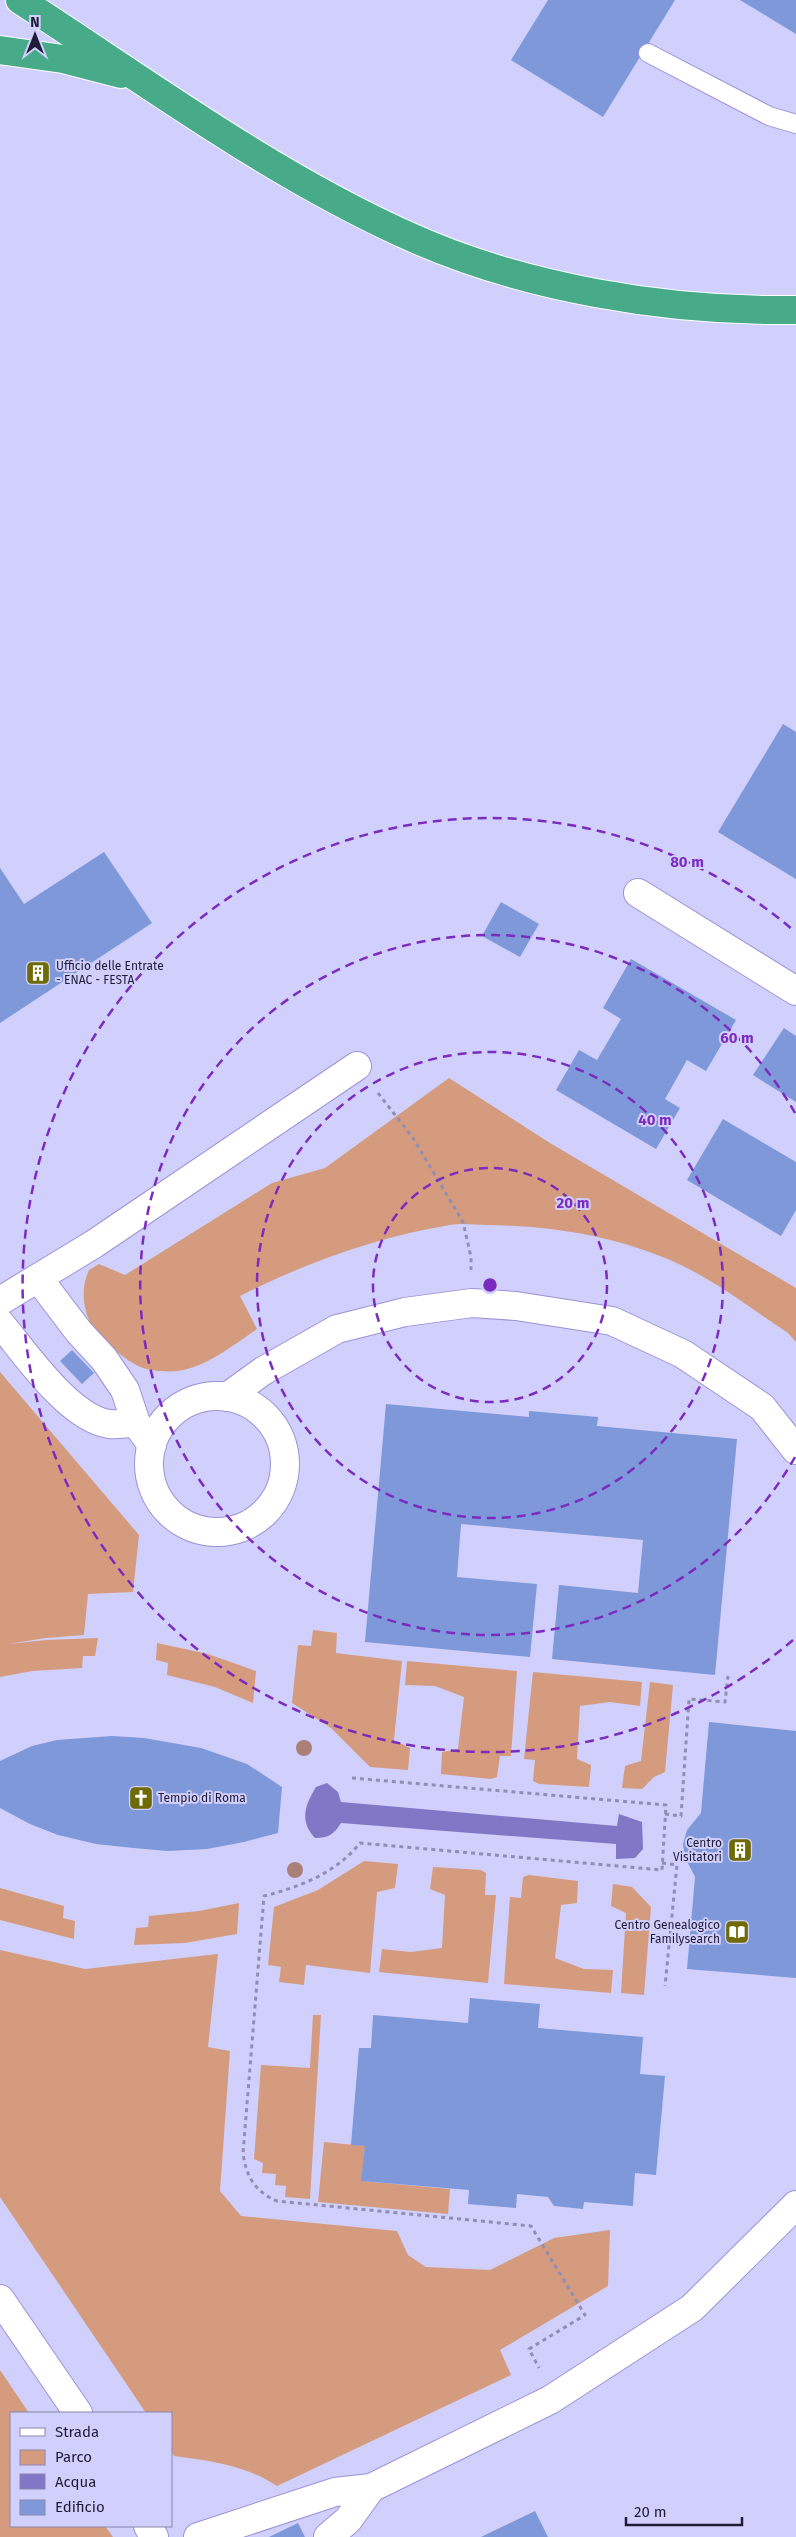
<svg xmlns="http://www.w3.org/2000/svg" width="796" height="2537" viewBox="0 0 796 2537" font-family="'Fira Sans',sans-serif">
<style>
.green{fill:#d59b7e}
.water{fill:#8077c7}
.building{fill:#7e98d9}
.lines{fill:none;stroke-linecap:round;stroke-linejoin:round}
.lane-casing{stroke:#9993d8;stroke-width:20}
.street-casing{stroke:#9993d8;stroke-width:30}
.secondary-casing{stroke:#9993d8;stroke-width:30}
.highway-casing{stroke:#fff;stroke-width:30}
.path{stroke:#918eb4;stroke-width:3;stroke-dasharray:4 4;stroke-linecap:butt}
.lane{stroke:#fff;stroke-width:18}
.street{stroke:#fff;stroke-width:28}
.secondary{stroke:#fff;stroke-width:28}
.highway{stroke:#47ab89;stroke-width:28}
.tree{fill:#aa7f78}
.ring{fill:none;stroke:#7b2cbf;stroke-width:2.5;stroke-dasharray:9 6}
.labels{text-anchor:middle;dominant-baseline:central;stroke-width:4;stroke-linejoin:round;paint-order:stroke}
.poi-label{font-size:12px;fill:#1f1c37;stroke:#d1cffb;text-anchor:start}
.centre{fill:#7b2cbf;stroke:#d1cffb;stroke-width:2.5}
.ring-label{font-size:15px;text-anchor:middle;font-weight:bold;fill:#7b2cbf;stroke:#d1cffb;stroke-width:4;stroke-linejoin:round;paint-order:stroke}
</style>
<rect width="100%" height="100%" fill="#d1cffb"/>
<g class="green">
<path d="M449 1078 550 1143 796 1288V1342L788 1333C756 1312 724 1287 689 1269 627 1238 557 1226 488 1225 476 1225 462 1223 450 1225 377 1237 305 1263 240 1296L257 1329C233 1345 207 1367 177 1371 167 1372 152 1371 143 1368 127 1363 93 1333 88 1318 82 1301 82 1285 89 1270L99 1264 125 1275 272 1183 325 1168Z"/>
<polygon points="0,1372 139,1535 133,1592 88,1594 84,1635 46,1638 8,1644 46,1640 98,1638 95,1656 83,1656 82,1668 32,1671 0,1677"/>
<polygon points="313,1630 337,1633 336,1653 402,1661 394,1740 410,1748 408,1770 370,1767 331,1728 292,1703 298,1645 311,1646"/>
<polygon points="157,1643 208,1654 256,1671 253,1703 215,1687 167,1675 168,1663 156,1660"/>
<polygon points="407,1661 517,1671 511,1756 500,1756 497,1777 491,1779 441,1774 442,1752 458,1749 464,1697 435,1686 405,1685"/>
<polygon points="533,1672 642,1682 640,1706 610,1702 580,1706 577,1759 591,1765 589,1787 539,1784 533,1781 535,1760 524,1759"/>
<polygon points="650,1682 673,1685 665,1772 654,1777 642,1789 622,1788 625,1766 641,1761"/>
<polygon points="364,1861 398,1864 395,1888 377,1892 370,1973 306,1965 304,1985 279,1982 281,1967 268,1965 274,1907 318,1890"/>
<polygon points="433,1867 481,1870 486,1873 485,1895 496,1895 488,1983 379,1972 382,1949 411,1952 442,1948 445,1895 430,1889"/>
<polygon points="529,1875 578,1881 577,1903 561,1905 555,1958 584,1969 613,1970 611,1993 504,1984 510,1897 521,1898 523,1877"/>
<polygon points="613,1884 632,1887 651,1907 644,1995 621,1993 626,1913 611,1906"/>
<polygon points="0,1888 64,1906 63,1918 75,1921 74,1939 0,1920"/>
<polygon points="239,1903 237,1934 185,1943 134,1945 136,1928 148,1927 149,1916 199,1911"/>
<path d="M0 1950 85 1969 218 1954 208 2047 230 2051 220 2191 241 2216 397 2231 408 2255 426 2267 490 2270 554 2238 610 2230 608 2286 500 2350 511 2375 277 2486C245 2465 211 2461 174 2456L171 2451V2413H146L0 2197Z"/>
<polygon points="313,2015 321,2015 310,2199 285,2197 286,2186 275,2185 276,2174 262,2173 263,2163 254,2159 261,2065 310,2068"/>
<polygon points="324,2142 365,2146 362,2181 450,2189 448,2214 318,2202"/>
<polygon points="0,2370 29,2413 11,2413 11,2526 105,2526 113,2537 0,2537"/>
</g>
<path class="water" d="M327 1783 338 1792 341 1802 617 1826 619 1814 642 1822 643 1849 635 1858 616 1859V1844L341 1823C334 1834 329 1838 315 1838 299 1821 305 1805 316 1787Z"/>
<g class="building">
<polygon points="548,0 675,0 603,117 511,60"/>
<polygon points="740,0 796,0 796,34"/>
<polygon points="783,724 796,732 796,879 718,832"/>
<polygon points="104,852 152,923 0,1023 0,868 24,904"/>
<polygon points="501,902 539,924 520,957 482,936"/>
<polygon points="631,959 736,1020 706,1071 687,1060 665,1099 680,1108 656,1149 556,1090 579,1050 597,1060 621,1019 603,1008"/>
<polygon points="784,1028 796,1036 796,1102 753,1075"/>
<polygon points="723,1119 796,1162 796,1210 781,1236 687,1180"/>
<polygon points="72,1350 94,1373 82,1384 60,1361"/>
<polygon points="386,1404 529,1417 529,1411 598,1417 597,1426 737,1439 715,1675 552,1659 559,1585 638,1593 643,1540 461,1524 457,1577 537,1584 530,1657 365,1642"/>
<polygon points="709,1722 796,1731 796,1978 687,1969 695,1877 685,1857 683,1844 687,1830 701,1813"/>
<polygon points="112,1736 144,1738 201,1748 247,1764 282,1787 278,1833 244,1842 207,1849 167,1851 134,1848 96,1844 58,1835 30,1824 0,1808 0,1761 32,1746 57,1740"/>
<polygon points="470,1998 540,2004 538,2028 643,2037 640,2074 665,2076 656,2175 635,2173 633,2206 584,2202 583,2209 554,2206 548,2197 517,2194 516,2208 468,2204 469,2190 361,2181 365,2146 351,2145 359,2048 371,2048 373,2015 468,2023"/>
<polygon points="535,2511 548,2537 481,2537"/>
<polygon points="298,2523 305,2537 269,2537"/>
</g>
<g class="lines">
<defs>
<polyline id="lane" points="648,53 769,116 796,124"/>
<g id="street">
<polyline points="638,893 796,991"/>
<polyline points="38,1278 79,1332 104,1359 125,1390 136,1423 152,1445"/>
<polyline points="0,1301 94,1244 357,1066"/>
<path d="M0 1323C25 1353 69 1418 109 1424 117 1425 127 1423 136 1423"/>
<circle cx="217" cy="1464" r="68"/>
<polyline points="227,1397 263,1371 337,1329 405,1312 472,1303 516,1306 612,1321 683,1354 762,1407 796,1450"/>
<polyline points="198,2537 335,2492 371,2488 550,2400 692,2308 796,2205"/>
<polyline points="328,2537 348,2520 371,2488"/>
</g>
<g id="secondary">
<polyline points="0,2299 78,2413"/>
<polyline points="148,2526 154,2537"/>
</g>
<g id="highway">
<path d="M20 0C145 81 268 172 404 234 521 288 667 312 796 310"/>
<polyline points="0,50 63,59 121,74"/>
</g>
</defs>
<use href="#lane" class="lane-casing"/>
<use href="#street" class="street-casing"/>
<use href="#secondary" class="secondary-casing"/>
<use href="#highway" class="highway-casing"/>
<g class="path">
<polyline points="378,1093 413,1138 463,1222 471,1257 471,1270"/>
<path d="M352 1778 666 1805 662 1870 360 1843C336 1873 300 1887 264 1896L243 2153C246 2176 255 2192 277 2201L531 2226 585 2315 529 2349 539 2368"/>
<polyline points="665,1814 681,1816 689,1699 725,1702 728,1676"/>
<polyline points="662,1863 677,1865 665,1986"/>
</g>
<use href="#lane" class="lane"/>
<use href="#street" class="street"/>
<use href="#secondary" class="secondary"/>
<use href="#highway" class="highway"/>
</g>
<g class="tree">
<circle cx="304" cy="1748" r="8"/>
<circle cx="295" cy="1870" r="8"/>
</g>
<g class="ring">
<circle cx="490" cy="1285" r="117"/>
<circle cx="490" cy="1285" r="233"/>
<path d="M795 1457A350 350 0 1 1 795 1113"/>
<path d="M793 1640A467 467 0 1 1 793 930"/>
</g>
<defs>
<symbol id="building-square" viewBox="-11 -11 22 22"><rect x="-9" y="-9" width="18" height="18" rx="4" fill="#6e6a06" stroke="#d1cffb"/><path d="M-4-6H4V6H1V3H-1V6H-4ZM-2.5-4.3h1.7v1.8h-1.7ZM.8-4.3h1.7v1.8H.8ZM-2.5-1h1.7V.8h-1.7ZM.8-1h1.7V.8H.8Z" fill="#fff"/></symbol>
<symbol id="church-square" viewBox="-11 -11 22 22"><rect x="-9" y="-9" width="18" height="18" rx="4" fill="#6e6a06" stroke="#d1cffb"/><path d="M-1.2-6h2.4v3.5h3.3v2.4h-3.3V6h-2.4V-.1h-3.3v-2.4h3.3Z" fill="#fff"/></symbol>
<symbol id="library-square" viewBox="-11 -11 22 22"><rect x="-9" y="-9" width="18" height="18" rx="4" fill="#6e6a06" stroke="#d1cffb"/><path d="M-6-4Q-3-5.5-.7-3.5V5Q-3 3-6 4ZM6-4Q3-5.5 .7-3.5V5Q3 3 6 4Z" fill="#fff"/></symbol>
</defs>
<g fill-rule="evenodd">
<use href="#building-square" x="24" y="959" width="28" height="28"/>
<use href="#church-square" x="127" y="1784" width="28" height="28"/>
<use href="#building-square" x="726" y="1836" width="28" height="28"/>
<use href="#library-square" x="723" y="1918" width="28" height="28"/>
</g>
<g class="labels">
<g class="poi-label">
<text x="56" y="966">Ufficio delle Entrate<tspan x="56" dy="14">- ENAC - FESTA</tspan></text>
<text x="158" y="1798">Tempio di Roma</text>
<text x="722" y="1843" text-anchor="end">Centro<tspan x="722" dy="14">Visitatori</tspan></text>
<text x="720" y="1925" text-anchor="end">Centro Genealogico<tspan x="720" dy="14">Familysearch</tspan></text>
</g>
</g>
<circle cx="490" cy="1285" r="8" class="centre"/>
<g class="ring-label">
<text x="687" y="867">80 m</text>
<text x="737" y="1043">60 m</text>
<text x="655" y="1125">40 m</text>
<text x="573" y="1208">20 m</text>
</g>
<rect x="10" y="2412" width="162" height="115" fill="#d1cffb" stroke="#8a87ad"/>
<rect x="20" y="2428" width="25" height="8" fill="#ffffff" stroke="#8a87ad"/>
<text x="55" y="2437" font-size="15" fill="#1f1c37">Strada</text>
<rect x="20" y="2450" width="25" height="15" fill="#d59b7e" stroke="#8a87ad"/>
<text x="55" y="2462" font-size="15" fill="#1f1c37">Parco</text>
<rect x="20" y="2474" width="25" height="15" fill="#8077c7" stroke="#8a87ad"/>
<text x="55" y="2487" font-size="15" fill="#1f1c37">Acqua</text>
<rect x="20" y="2500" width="25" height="15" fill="#7e98d9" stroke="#8a87ad"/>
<text x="55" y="2512" font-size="15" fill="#1f1c37">Edificio</text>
<g transform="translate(35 35)" stroke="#d1cffb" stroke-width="4" paint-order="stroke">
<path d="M0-4L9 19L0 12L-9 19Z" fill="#1f1c37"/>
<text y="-8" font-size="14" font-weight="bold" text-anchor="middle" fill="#1f1c37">N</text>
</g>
<path d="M626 2517v8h116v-8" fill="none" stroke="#1f1c37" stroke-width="2.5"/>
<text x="634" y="2517" font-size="15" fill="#1f1c37" stroke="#d1cffb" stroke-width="4" paint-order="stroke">20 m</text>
</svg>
